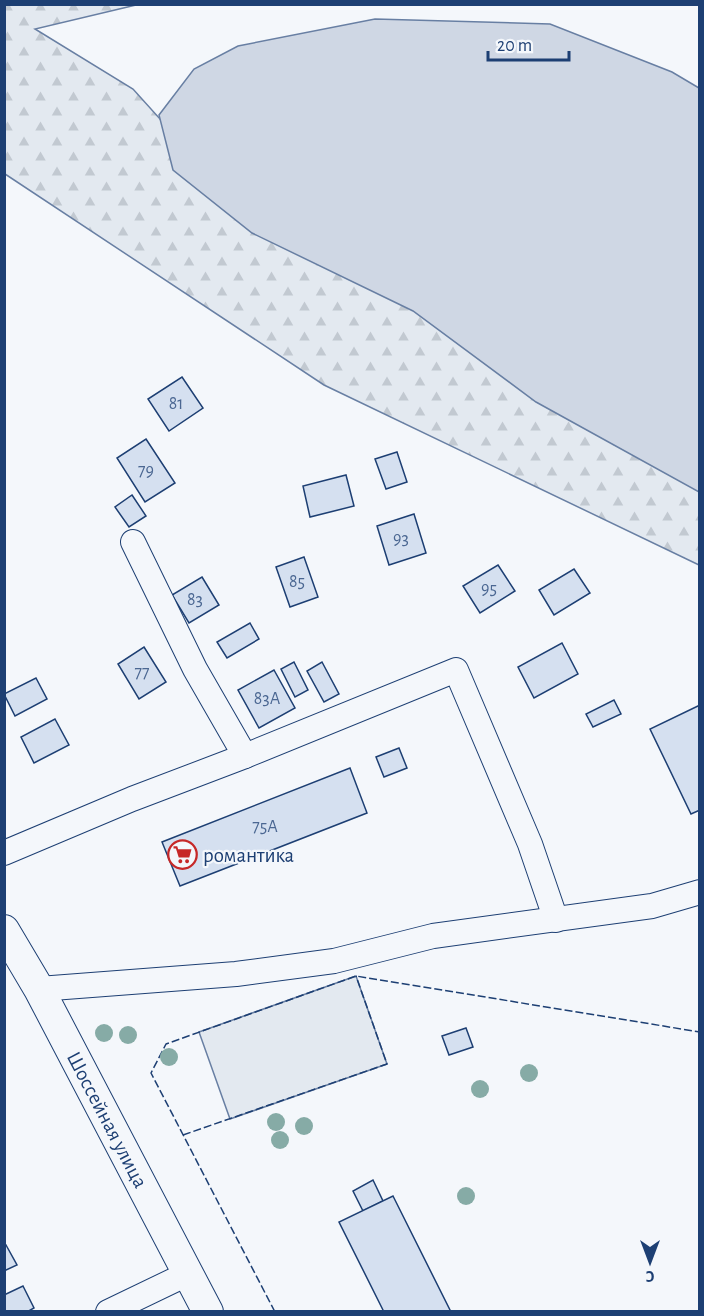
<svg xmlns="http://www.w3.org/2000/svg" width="704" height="1316" viewBox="0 0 704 1316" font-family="'Alegreya Sans',sans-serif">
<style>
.grass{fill:#e3e9f0;stroke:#687fa3;stroke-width:1.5}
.forest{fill:url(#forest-firs);stroke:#687fa3;stroke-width:1.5}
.water{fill:#cfd7e4;stroke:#687fa3;stroke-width:1.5}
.building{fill:#d5e0f0;stroke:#1d3f73;stroke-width:1.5}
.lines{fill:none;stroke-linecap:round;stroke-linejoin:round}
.minor-casing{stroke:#1d3f73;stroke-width:26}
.tertiary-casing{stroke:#1d3f73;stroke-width:32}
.minor{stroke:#f4f7fb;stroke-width:24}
.tertiary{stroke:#f4f7fb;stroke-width:30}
.fence{stroke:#1d3f73;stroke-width:1.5;stroke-dasharray:8 3;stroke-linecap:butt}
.tree{fill:#86aba6}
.labels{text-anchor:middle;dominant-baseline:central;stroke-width:4.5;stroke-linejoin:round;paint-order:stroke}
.number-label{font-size:18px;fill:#4b6792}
.poi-label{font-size:21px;fill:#1d3f73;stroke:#f4f7fb;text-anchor:start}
.street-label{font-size:21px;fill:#1d3f73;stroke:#f4f7fb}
</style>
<defs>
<pattern id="forest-firs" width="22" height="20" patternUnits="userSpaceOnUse" patternTransform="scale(1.5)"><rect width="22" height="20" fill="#e3e9f0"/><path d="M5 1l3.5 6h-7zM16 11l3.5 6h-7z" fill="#c2c9d1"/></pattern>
</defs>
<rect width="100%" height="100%" fill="#f4f7fb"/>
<polygon class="grass" points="356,976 387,1064 230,1119 199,1032"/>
<polygon class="forest" points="4,5 136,5 35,29 133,89 215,180 699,468 699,565 324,385 5,174"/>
<polygon class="water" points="375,19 550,24 672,72 699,88 699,492 536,402 413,311 252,233 173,170 159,115 194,69 238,46"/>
<g class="building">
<polygon points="182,377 203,408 169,431 148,399"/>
<polygon points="146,439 175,483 145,502 117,458"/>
<polygon points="397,452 407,482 386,489 375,459"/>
<polygon points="346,475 354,506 310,517 303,486"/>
<polygon points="132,495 146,516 129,527 115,507"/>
<polygon points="414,514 426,553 389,565 377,526"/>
<polygon points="304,557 318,597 290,607 276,567"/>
<polygon points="498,565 515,591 480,613 463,586"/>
<polygon points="574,569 590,593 554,615 539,590"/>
<polygon points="202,577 219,605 189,623 172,595"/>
<polygon points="250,623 259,639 227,658 217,642"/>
<polygon points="562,643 578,674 534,698 518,667"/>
<polygon points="144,647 166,682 139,699 118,664"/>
<polygon points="294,662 308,690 295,697 281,669"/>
<polygon points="322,662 339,694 324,702 307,671"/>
<polygon points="274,670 295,708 259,728 238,690"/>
<polygon points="36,678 47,699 15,716 4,694"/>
<polygon points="614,700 621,714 593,727 586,714"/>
<polygon points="700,705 700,810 691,814 650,729"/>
<polygon points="55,719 69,745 34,763 21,737"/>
<polygon points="399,748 407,768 384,777 376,757"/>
<polygon points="350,768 367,813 180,886 162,842"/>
<polygon points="466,1028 473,1047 449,1055 442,1036"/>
<polygon points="373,1180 383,1201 363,1211 353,1191"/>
<polygon points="393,1196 451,1312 384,1312 339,1222"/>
<polygon points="6,1245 17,1265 4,1271 4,1246"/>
<polygon points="23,1286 34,1308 27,1312 4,1312 4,1295"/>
</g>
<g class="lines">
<defs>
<g id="minor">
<polyline points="133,542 195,669 245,756"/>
<polyline points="4,853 132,799 245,756 456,670 530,844 556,920"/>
<polyline points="39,989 236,974 334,961 433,936 652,906 700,892"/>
<polyline points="108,1312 187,1274"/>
</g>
<g id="tertiary">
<path id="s1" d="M4 930 39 989 208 1312"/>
</g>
</defs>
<use href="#minor" class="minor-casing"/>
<use href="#tertiary" class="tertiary-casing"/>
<use href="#minor" class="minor"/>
<use href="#tertiary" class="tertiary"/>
<g class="fence">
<polyline points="183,1135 387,1064 356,976"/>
<polyline points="275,1312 151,1073 166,1044 356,976 700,1032"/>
</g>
</g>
<g class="tree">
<circle cx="104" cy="1033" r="9"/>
<circle cx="128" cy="1035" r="9"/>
<circle cx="169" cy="1057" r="9"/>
<circle cx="529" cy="1073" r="9"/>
<circle cx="480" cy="1089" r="9"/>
<circle cx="276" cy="1122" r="9"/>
<circle cx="304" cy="1126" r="9"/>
<circle cx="280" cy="1140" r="9"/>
<circle cx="466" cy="1196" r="9"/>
</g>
<defs>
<symbol id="supermarket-ring" viewBox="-11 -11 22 22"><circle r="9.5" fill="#f4f7fb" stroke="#c62828" stroke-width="1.5"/><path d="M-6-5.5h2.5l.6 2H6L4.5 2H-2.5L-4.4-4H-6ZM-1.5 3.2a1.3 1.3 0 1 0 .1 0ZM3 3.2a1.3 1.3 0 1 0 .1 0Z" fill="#c62828"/></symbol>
</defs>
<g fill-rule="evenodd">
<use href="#supermarket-ring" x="166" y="838" width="33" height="33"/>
</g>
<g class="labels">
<g class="number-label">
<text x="176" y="404">81</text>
<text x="146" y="471">79</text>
<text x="401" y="539">93</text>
<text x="297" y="582">85</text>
<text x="489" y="589">95</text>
<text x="195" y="600">83</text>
<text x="142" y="673">77</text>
<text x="267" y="699">83А</text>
<text x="265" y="827">75А</text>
</g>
<g class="poi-label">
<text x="203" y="855">романтика</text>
</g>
<g class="street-label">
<text stroke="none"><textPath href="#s1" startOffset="216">Шоссейная улица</textPath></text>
</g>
</g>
<rect width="704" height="1316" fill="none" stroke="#1d3f73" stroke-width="12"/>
<g transform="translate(650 1262) rotate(180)" stroke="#f4f7fb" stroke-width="4.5" paint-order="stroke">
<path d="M0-4.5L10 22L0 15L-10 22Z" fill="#1d3f73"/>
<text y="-9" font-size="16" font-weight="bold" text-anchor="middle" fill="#1d3f73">С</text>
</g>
<path d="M488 51v9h81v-9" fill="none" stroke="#1d3f73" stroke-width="3"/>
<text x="497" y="51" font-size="18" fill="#1d3f73" stroke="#f4f7fb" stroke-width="4.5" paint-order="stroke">20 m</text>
</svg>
